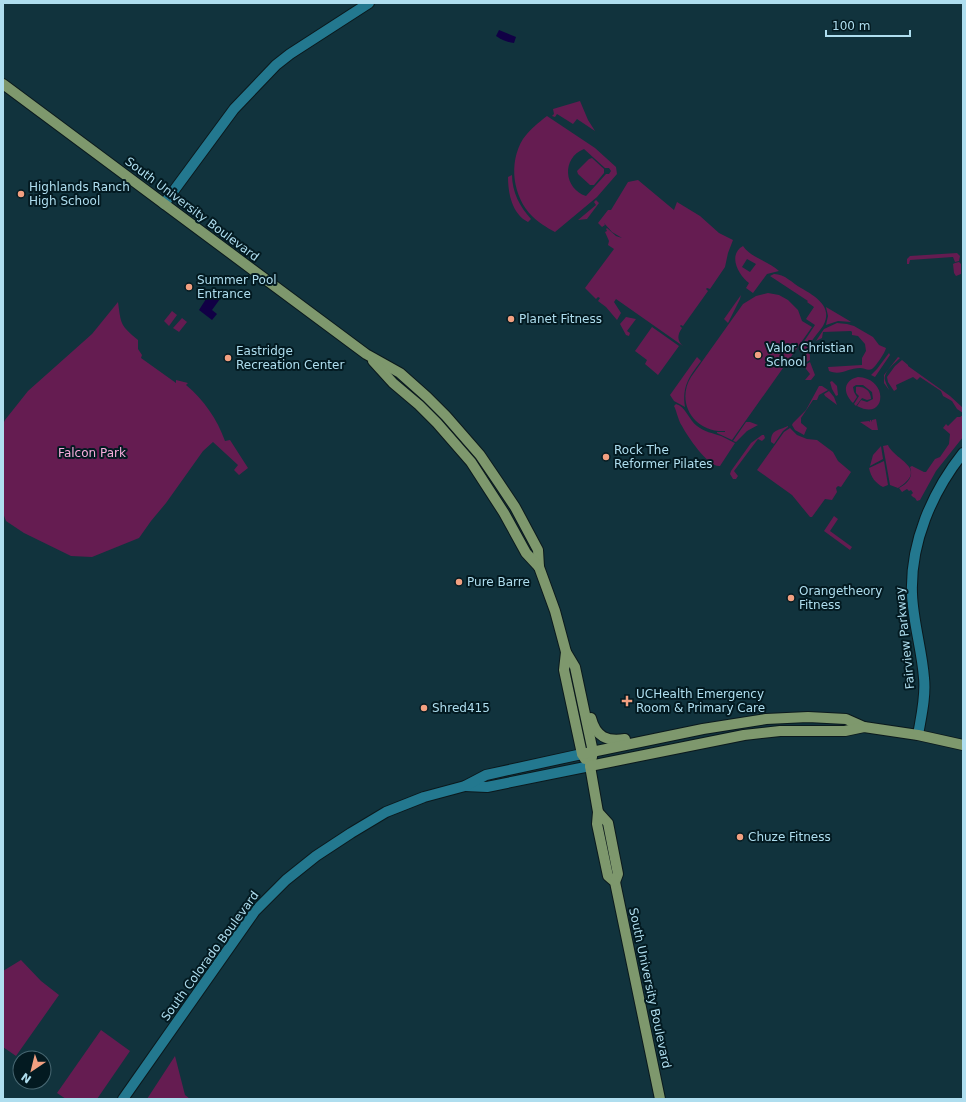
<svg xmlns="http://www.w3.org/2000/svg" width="966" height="1102" viewBox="0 0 966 1102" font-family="'DejaVu Sans',sans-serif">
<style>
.green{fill:#651c51;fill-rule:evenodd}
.water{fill:#110045}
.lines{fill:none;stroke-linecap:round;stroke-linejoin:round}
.secondary-casing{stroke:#0b191d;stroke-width:12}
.primary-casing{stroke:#0b191d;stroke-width:12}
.secondary{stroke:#23788f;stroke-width:10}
.primary{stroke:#7e986d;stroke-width:10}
.poi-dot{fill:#f2a081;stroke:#031a21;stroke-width:1.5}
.labels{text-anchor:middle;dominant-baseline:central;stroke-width:4;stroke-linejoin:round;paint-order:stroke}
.poi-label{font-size:12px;fill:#afdeef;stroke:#031a21;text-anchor:start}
.street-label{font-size:12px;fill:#afdeef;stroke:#031a21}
.park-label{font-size:12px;fill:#f8addd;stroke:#031a21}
</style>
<rect width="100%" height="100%" fill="#11333d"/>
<g class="green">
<polygon points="580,101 588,120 595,131 577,119 573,124 557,114 555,117 552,116 554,114 553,109"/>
<path d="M547 116 595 148 616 167 617 174 597 197 555 232C546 227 539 223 532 216 513 197 508 163 523 139 530 129 538 123 547 116ZM584 149 605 168H609L611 171 609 174H606L586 196C564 189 561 158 584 149Z"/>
<polygon points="592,158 604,169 604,173 594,185 590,185 578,174 577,171 589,159"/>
<path d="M512 175C512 192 520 207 531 219L528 222C512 214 508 193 508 177Z"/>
<path d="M638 180 674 210 677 202 700 216 719 233 733 240 728 253 725 267 710 289 707 288 706 289 708 291 683 326 681 325 680 326 682 328C677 335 677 341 683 346L616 299 614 302 621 313 617 320 606 307 598 301 600 298 598 297 596 299 585 288 614 249 608 245 609 241 605 232 607 231 606 229 607 228 616 236 622 238 612 232 604 223 605 225 602 227 598 223 608 210H611L628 182Z"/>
<polygon points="596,200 599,203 587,219 578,220 596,205 594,202"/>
<path d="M743 246C751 258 769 261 779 271L767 274 753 293 746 288 749 283C739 276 727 255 743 246ZM747 259 756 264 750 272 742 267Z"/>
<polygon points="957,253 960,256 959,261 955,262 953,257 910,260 909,264 907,264 907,259 910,256"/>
<polygon points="959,262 961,264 961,274 956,276 954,273 953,264 955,263"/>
<path d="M774 274C785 274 792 283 801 288 815 296 834 307 823 326 819 332 813 338 810 344 809 349 810 355 810 360L805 363 803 361 806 357V354L799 351V349L815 325 806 319 814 307 807 302 808 301 770 276Z"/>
<path d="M768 293 779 295 788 300 798 310 802 321 812 327 732 440 717 433V432H725V431C695 433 675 403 691 377L743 304 756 296Z"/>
<polygon points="741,295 740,299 728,323 724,319"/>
<path d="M118 302C121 324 120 325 138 340V349L142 355 141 358 176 383V380L188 383 186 385C204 400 217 419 225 441L230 440 248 468 239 475 234 470 238 465 213 442 203 451 166 503 151 521 139 538 92 557 71 556 24 533 6 521 3 513V424L5 420 28 391 92 334Z"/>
<polygon points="826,307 848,320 851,322 838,321 826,325 828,316"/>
<polygon points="172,311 177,315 169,326 164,321"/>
<polygon points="626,317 636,319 627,331 630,333 629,336 626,335 620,324"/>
<polygon points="182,318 187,322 179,332 173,328"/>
<path d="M837 323 847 324 854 326 873 337 879 345 886 348C885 353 876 366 872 369 868 371 864 368 860 368 848 368 841 376 829 371L828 367 862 365V358L866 351 865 344 858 336 852 335V332L851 331 823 332 822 338 816 341 824 329Z"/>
<polygon points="652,327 679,346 658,375 645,364 647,360 635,351"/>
<polygon points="889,353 890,355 875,377 871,375 877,369"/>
<path d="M697 357 701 361C689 377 682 386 685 407L674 401 670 395Z"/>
<path d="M898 357 900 358C895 363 883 372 885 380 886 384 888 387 889 390L884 383V375Z"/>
<polygon points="902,360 908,365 908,366 950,396 962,407 963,406 963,413 957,409 952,401 943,396 941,391 920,377 917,380 913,377 896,385 897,389 894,391 888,382 887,377 895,366"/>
<polygon points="810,362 815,375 811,380 805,380 810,374 806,369 805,365"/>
<path d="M858 377C889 378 887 422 857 406L861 400 867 402 873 399 872 392 863 385H856L853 387 854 392 857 397 853 403C842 392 844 380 858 377Z"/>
<polygon points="832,381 837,386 838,395 836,396 832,389 830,382"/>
<polygon points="819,386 822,386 828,390 819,395 817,400 813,400 801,418 801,423 807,428 804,435 795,430 792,425 793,423 806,410"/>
<path d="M856 387C864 386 871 391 871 399L867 400 862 398 856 406 854 404 859 396 856 393Z"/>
<polygon points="829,391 834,397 837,405 825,396 824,394"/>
<path d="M676 404C686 407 689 420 697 426 705 432 712 433 721 436 726 438 730 441 735 443L720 466C709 468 687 436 682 426 678 420 677 412 674 406Z"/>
<path d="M963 415V437L936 471 920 500 917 501 915 498 913 497 911 495 913 493 911 490 909 491 907 489 902 492 899 488C907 484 914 477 910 467L912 466 924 472H926L935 459 940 457 949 444 950 434 943 428 946 424 948 426 957 417H960Z"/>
<polygon points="876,419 878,430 872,430 860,422 869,421 870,422 870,420 871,420 872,422 872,420"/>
<polygon points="746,422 750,422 758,425 747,431 736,442 733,441"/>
<path d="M788 426V427L783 431 774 444 771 442C771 429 778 431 788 426Z"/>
<polygon points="790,428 797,435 807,439 817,440 833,452 838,461 851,472 841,487 838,486 836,488 837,492 832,500 825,499 812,517 810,517 792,495 757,470 784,432"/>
<polygon points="762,435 764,435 765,438 762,441 758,439 734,471 738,476 736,479 733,479 730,474 731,471 751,443"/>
<path d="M888 445C894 460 930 468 898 488L890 485 883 446Z"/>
<polygon points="881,446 883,459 870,466 873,455"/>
<path d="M884 461 888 485 883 487C875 483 871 477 869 468Z"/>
<polygon points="834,516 838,519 830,531 852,547 850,550 824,531"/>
<polygon points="21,960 41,981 59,995 16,1056 3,1047 3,971"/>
<polygon points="101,1030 130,1051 97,1099 66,1099 57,1093"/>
<polygon points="175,1056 185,1095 190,1099 147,1099"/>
</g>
<g class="water">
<path d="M499 30 516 37 514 43C507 42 502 40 496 36Z"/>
<polygon points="206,289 220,299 212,310 217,314 212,320 199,310 206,299 201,295"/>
</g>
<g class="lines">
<defs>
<g id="secondary">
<polyline points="164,204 234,109 276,65 290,54 369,3"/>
<path d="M918 735C921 717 926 697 924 678 922 650 913 622 912 594 910 543 932 492 963 453"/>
<polyline points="465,786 487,787 590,766"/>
<polyline points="123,1099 255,911 286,880 316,856 351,833 386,812 424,797 465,786 486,775 582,754"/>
</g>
<g id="primary">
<polyline points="3,84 366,354 400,373 427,397 446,416 480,455 499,483 515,507 538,550 539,567 555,611 566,652 575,667 593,752 590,766 598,812 597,824 608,876 615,882 660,1099"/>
<polyline points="373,361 393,383 419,405 437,423 471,462 504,513 526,553 539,567"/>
<polyline points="566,652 564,670 582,754 585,759"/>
<path d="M591 718C596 737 607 742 625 739"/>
<polyline points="582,754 703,729 766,719 808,717 846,719 864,727 918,735 963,745"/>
<polyline points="590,766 744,735 780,731 845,731 864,727"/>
<polyline points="598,812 608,823 618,874 615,882"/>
</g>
</defs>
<use href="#secondary" class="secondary-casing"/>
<use href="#primary" class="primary-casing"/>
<use href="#secondary" class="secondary"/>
<use href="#primary" class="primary"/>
</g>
<g class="poi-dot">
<circle cx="21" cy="194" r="4"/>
<circle cx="189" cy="287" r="4"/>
<circle cx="511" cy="319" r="4"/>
<circle cx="758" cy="355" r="4"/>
<circle cx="228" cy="358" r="4"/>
<circle cx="606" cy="457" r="4"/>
<circle cx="459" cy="582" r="4"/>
<circle cx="791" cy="598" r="4"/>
<path d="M625 695h4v4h4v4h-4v4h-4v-4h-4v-4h4z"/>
<circle cx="424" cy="708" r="4"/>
<circle cx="740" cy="837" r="4"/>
</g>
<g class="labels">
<g class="poi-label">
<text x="29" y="187">Highlands Ranch<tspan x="29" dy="14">High School</tspan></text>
<text x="197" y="280">Summer Pool<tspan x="197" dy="14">Entrance</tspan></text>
<text x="519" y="319">Planet Fitness</text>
<text x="766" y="348">Valor Christian<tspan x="766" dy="14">School</tspan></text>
<text x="236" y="351">Eastridge<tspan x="236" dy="14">Recreation Center</tspan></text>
<text x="614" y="450">Rock The<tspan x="614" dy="14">Reformer Pilates</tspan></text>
<text x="467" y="582">Pure Barre</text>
<text x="799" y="591">Orangetheory<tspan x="799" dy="14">Fitness</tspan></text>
<text x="636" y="694">UCHealth Emergency<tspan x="636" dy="14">Room &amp; Primary Care</tspan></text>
<text x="432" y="708">Shred415</text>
<text x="748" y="837">Chuze Fitness</text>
</g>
<g class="street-label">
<text transform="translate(192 209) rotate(37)">South University Boulevard</text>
<text transform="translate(905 638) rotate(-96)">Fairview Parkway</text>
<text transform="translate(210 956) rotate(-54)">South Colorado Boulevard</text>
<text transform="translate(650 988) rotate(78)">South University Boulevard</text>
</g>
<g class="park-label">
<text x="92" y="453">Falcon Park</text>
</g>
</g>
<rect width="966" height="1102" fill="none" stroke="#afdeef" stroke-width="8"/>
<g transform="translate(32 1070) rotate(215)"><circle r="19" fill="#031a21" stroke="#486873"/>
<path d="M0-3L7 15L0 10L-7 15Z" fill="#f2a081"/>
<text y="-6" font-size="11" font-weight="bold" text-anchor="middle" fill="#afdeef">N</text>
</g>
<path d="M826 30v6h84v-6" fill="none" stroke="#afdeef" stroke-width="2"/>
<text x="832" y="30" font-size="12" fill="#afdeef" stroke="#031a21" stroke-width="3" paint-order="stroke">100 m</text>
</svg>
